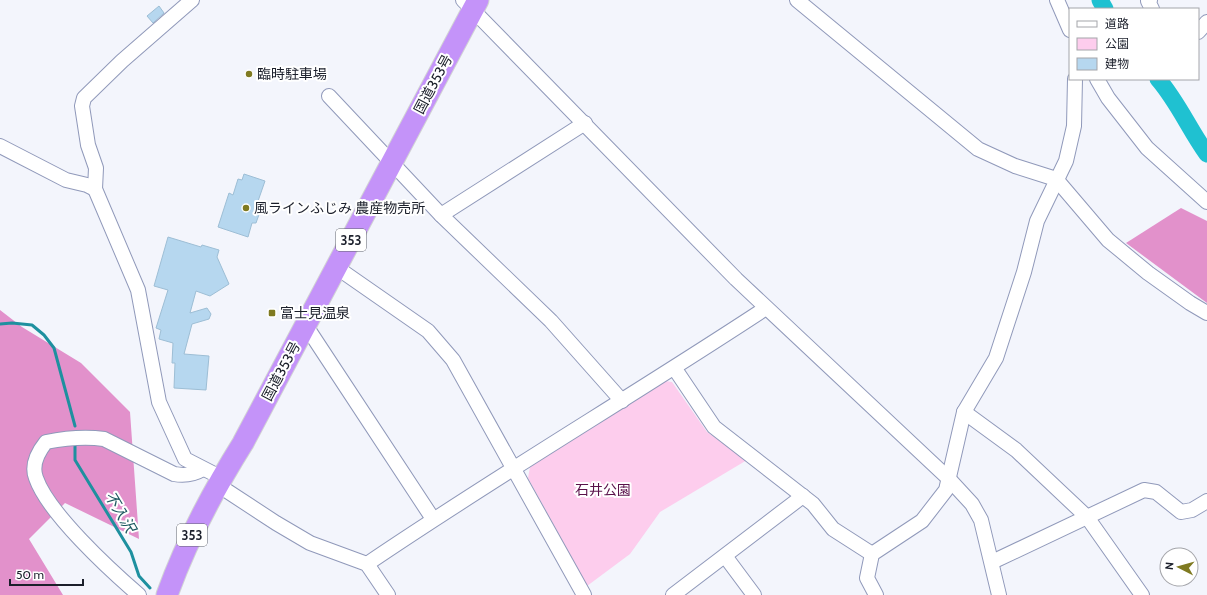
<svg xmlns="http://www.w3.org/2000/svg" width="1207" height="595" viewBox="0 0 1207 595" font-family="Cabin,'Noto Sans JP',sans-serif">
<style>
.green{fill:#fdcded}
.forest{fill:#e291cb}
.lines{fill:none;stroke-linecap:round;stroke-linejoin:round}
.stream{stroke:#1e909f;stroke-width:3}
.river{stroke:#1fc1d1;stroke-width:17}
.building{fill:#b6d7ef;stroke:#9dbed5}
.minor-casing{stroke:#9099ba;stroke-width:16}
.highway-casing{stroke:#d1d2d5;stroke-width:23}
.minor{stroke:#fff;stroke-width:14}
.highway{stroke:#c493f9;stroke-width:21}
.poi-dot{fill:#7f7a21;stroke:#fff;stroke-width:1.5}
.labels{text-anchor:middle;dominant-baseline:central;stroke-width:4;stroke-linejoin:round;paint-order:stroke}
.shield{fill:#fff;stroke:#5f626b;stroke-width:1}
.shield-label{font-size:13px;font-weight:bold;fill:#1b1f2b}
.poi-label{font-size:14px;fill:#1b1f2b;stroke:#fff;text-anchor:start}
.street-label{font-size:14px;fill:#1b1f2b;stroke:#fff}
.park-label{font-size:14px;fill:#5a124b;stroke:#fff}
.water-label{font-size:15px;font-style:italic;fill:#1d5960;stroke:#fff}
</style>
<rect width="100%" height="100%" fill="#f3f5fc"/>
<polygon class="green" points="665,381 672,382 707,432 747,460 660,512 630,554 587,586 528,478 530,467"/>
<g class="forest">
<polygon points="1181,208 1207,221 1207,303 1126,243"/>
<polygon points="0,310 22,327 81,363 130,412 139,539 65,503 29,539 63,595 0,595"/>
</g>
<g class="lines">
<g class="stream">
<polyline points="0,324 12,323 32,325 44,335 54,348 75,426"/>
<polyline points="75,446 75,460 131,552 139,576 150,588"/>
</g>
<g class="river">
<polyline points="1100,0 1105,9"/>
<path d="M1158 79C1178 102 1189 129 1207 154"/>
</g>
</g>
<g class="building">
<polygon points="159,6 164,13 153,23 147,16"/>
<polygon points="244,174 265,181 257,204 262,206 256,223 252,223 248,237 218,227 229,193 233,195 238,179 242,180"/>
<polygon points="168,237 201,247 202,245 219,250 217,257 229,284 210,296 196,291 190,313 207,308 211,314 209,319 192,324 184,354 209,356 206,390 174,388 175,363 172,363 173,343 159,339 161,330 156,328 168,290 154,286"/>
</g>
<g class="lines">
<defs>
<g id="minor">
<polyline points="192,0 122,61 84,98 82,106 88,145 96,168 95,189 138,290 159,402 185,459 222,478"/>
<polyline points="463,0 736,279 948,478 972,504 981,520 999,595"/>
<polyline points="797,0 978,149 1015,166 1056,179 1108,240 1148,273 1190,303 1207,313"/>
<polyline points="1057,0 1070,30"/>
<polyline points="1150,0 1148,1 1152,9"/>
<polyline points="1198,32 1207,22"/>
<polyline points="1097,79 1108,98 1147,148 1207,202"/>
<polyline points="329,96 441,215 551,321 622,401"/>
<polyline points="0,146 66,180 87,185 95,189"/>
<polyline points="441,215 585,123"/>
<polyline points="336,267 428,331 453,360 584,595"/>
<polyline points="304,328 310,332 433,519"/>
<polyline points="675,369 714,427 813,504 833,529 872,554"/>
<polyline points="964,412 1016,450 1087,517 1142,595"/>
<polyline points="218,485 276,523 310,543 367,564 388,595"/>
<polyline points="725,556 754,595"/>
<polyline points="992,562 1144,490 1156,492 1181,512 1192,510 1207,501"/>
<path d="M367 564C498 475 634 395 766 308"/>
<path d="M139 595C110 570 48 513 36 478 31 465 38 452 46 442 66 438 84 436 104 439L174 474C185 476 193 475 203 469"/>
<polyline points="673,595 803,496"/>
<polyline points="876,595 867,578 872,554 922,521 946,490 964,412 996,358 1024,272 1037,221 1066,161 1074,126 1075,79"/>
</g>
<path id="highway" d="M167 595C186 542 213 491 243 443L478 0"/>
</defs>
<use href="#minor" class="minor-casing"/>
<use href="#highway" class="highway-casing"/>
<use href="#minor" class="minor"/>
<use href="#highway" class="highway"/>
</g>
<g class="poi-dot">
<circle cx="249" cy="74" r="4"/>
<circle cx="246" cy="208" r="4"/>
<rect x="268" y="309" width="8" height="8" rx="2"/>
</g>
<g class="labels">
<g class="shield">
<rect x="336" y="229" width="30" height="22" rx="3"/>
<rect x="177" y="524" width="30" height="22" rx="3"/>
</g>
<g class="shield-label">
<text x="351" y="240">353</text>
<text x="192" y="535">353</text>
</g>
<g class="poi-label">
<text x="257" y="74">臨時駐車場</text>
<text x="254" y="208">風ラインふじみ 農産物売所</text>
<text x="280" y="313">富士見温泉</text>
</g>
<g class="street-label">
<text transform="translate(433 84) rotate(-62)">国道353号</text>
<text transform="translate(281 371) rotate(-62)">国道353号</text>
</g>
<g class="park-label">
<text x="603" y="490">石井公園</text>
</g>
<g class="water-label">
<text transform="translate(120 512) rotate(59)">不入沢</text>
</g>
</g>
<rect x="1069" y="8" width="130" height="72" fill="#ffffff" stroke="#a4a5aa"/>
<rect x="1077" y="21" width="20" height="6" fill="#ffffff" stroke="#a4a5aa"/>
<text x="1105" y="28" font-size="12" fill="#1b1f2b">道路</text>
<rect x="1077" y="38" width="20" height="12" fill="#fdcded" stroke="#a4a5aa"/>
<text x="1105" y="48" font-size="12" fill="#1b1f2b">公園</text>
<rect x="1077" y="58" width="20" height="12" fill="#b6d7ef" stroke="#a4a5aa"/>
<text x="1105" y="68" font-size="12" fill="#1b1f2b">建物</text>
<g transform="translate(1179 567) rotate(276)"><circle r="19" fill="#ffffff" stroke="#a4a5aa"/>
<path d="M0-3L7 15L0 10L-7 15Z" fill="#7f7a21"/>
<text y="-6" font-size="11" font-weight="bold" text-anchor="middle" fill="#1b1f2b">N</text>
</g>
<path d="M10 579v6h73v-6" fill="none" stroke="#1b1f2b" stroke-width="2"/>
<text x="16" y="579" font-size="12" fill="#1b1f2b" stroke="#ffffff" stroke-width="3" paint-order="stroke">50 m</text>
</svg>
